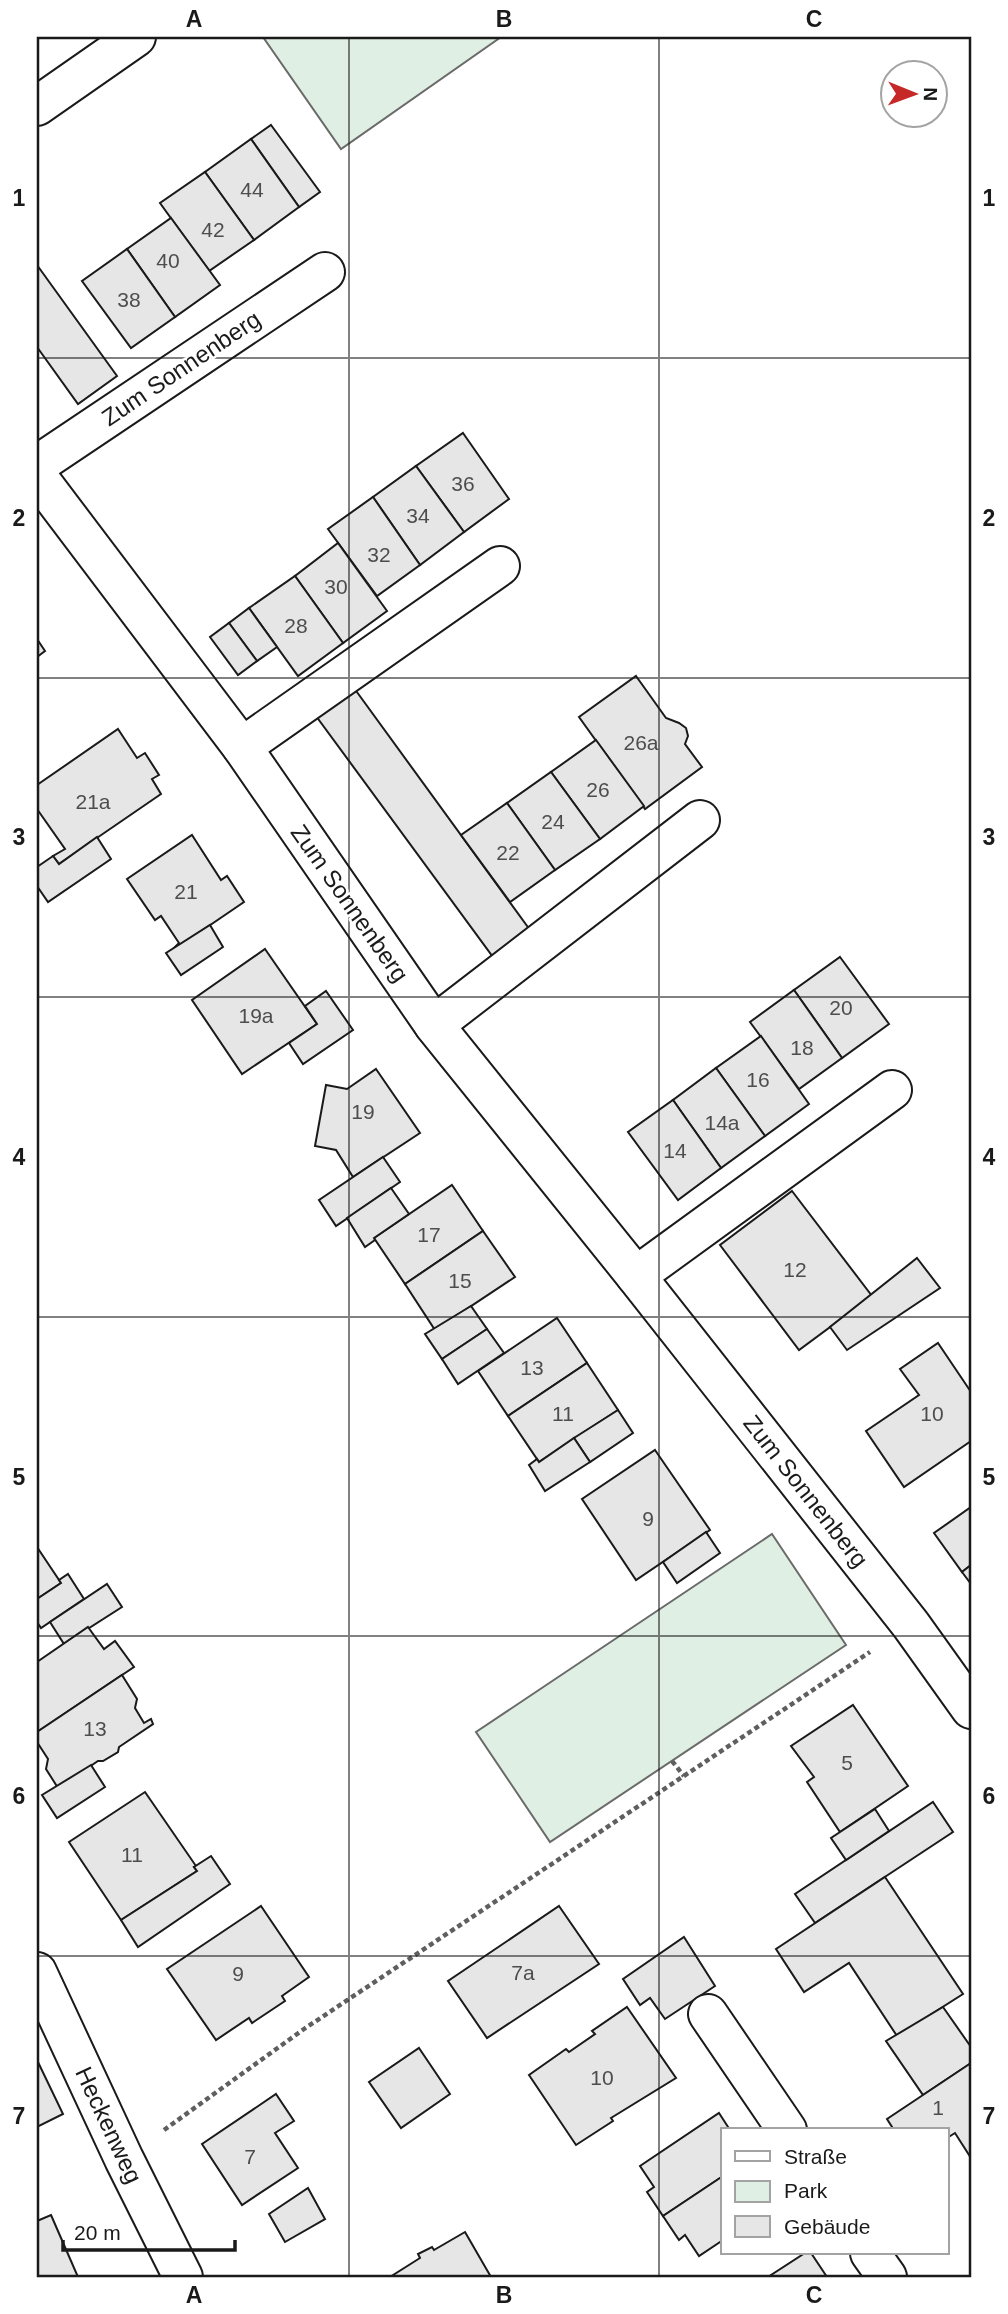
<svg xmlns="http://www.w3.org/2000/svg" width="1008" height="2314" viewBox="0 0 1008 2314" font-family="Arial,sans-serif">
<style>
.green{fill:#e0efe3;stroke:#6a6a6a;stroke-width:2}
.building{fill:#e6e6e6;stroke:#1a1a1a;stroke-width:2}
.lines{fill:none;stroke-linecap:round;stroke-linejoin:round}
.minor-casing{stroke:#1a1a1a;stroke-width:42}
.path{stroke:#5f5f5f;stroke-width:4.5;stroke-dasharray:5 3.5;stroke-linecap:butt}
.minor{stroke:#fff;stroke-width:38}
.grid{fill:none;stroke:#1a1a1a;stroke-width:2;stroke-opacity:0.55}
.labels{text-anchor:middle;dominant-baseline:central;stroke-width:5;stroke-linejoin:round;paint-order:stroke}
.number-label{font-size:21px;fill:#4d4d4d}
.street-label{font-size:24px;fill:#1a1a1a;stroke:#fff}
.neatline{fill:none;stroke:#1a1a1a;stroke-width:2.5}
.grid-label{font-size:23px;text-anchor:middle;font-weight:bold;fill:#1a1a1a}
</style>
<rect width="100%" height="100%" fill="#fff"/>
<g class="green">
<polygon points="263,37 501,37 341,149"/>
<polygon points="772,1534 846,1645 550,1842 476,1732"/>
</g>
<g class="building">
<polygon points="271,125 320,192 299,207 251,139"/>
<polygon points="251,139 299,207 254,240 205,172"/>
<polygon points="205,172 254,240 209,271 160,203"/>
<polygon points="171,218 220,285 175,317 127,249"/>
<polygon points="127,249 175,317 131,348 82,281"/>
<polygon points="37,265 117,376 78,404 37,347"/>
<polygon points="463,433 509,499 464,532 416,466"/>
<polygon points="416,466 464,532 420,565 373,497"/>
<polygon points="373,497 420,565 377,596 328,529"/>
<polygon points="338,543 387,611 343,643 295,576"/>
<polygon points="295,576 343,643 298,676 249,608"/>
<polygon points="249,608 277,647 257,661 229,623"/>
<polygon points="229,623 257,661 238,675 210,637"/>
<polygon points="37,639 45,651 37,657"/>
<polygon points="636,676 666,718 679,723 686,728 688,736 685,744 702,767 645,809 579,717"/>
<polygon points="354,688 530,930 493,957 316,716"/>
<polygon points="118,729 137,758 145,753 159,775 152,779 161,794 59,864 53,856 65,849 37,809 37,785"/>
<polygon points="596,740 644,806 600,839 551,772"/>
<polygon points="551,772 600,839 555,870 507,803"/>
<polygon points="507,803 555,870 510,902 461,835"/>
<polygon points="192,835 221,880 227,876 244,902 175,949 174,948 179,943 161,916 155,920 127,879"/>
<polygon points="97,837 111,859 48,902 37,886 37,867 53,856 59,864"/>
<polygon points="210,925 223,947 181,975 166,953"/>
<polygon points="265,949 317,1024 242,1074 192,1000"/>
<polygon points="840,957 889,1024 842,1058 794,990"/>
<polygon points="794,990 842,1058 799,1089 750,1022"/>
<polygon points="326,991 353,1030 303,1064 289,1043 317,1024 305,1006"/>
<polygon points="761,1036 809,1104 765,1136 716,1068"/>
<polygon points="716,1068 765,1136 721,1168 673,1100"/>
<polygon points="376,1069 420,1133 353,1177 336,1150 315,1146 326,1085 347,1089"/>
<polygon points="673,1100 721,1168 678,1200 628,1132"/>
<polygon points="383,1157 400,1182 336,1226 319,1200"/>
<polygon points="452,1185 483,1231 405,1284 374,1238"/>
<polygon points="391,1188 409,1214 374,1238 375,1240 365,1247 347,1218"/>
<polygon points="792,1191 872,1296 799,1350 720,1245"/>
<polygon points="483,1231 515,1277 435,1330 405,1284"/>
<polygon points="917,1258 940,1288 847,1350 830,1327"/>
<polygon points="471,1306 487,1329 442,1359 425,1334"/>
<polygon points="557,1318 587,1363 508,1416 478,1371"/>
<polygon points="487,1329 504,1353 458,1384 442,1359"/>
<polygon points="938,1343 971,1392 971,1441 904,1487 866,1431 919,1395 900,1369"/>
<polygon points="587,1363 618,1410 539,1462 508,1416"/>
<polygon points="618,1410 633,1433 590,1462 574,1438"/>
<polygon points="574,1438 590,1462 545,1491 529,1465 537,1459 539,1462"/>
<polygon points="655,1450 710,1530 636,1580 582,1499"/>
<polygon points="971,1507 971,1565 962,1572 934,1533"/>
<polygon points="706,1532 720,1553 677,1583 663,1562"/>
<polygon points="37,1547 61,1583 37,1599"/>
<polygon points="971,1565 971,1584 962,1572"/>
<polygon points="68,1574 84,1599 41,1628 37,1622 37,1599 61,1583 59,1580"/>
<polygon points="107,1584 122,1607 64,1644 50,1622"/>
<polygon points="88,1627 104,1649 115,1641 134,1667 37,1732 37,1662"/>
<polygon points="122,1675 137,1699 135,1708 144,1723 151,1719 153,1724 119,1747 118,1752 103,1761 98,1761 58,1788 46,1769 48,1759 37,1742 37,1732"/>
<polygon points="853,1705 908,1786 840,1832 807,1782 814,1777 791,1746"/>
<polygon points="91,1765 105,1787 57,1818 42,1795"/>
<polygon points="145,1792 196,1866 194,1867 197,1871 121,1920 69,1842"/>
<polygon points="933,1802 953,1832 815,1923 795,1894"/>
<polygon points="875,1809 889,1831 846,1860 831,1838"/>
<polygon points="211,1856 230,1884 138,1947 121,1920 197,1871 194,1867"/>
<polygon points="885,1877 963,1994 897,2036 849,1963 804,1992 776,1949"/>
<polygon points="261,1906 309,1977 282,1996 285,2001 252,2023 249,2018 216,2040 167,1969"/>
<polygon points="559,1906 599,1964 487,2038 448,1981"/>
<polygon points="684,1937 715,1986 665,2019 650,1998 640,2005 623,1979"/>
<polygon points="627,2007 676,2078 611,2118 613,2121 576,2145 529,2075 566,2049 569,2052 595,2034 592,2031"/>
<polygon points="943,2007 971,2047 971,2063 923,2095 886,2041"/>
<polygon points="419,2048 450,2094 401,2128 369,2082"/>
<polygon points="37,2060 63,2114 37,2127"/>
<polygon points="971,2063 971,2158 955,2133 947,2138 947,2130 894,2130 887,2119"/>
<polygon points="276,2094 294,2121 275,2133 298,2168 242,2205 202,2144"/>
<polygon points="719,2113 730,2130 723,2130 723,2176 663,2216 647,2192 654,2187 640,2166"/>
<polygon points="723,2176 723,2240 699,2256 685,2235 679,2240 663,2216"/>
<polygon points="308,2188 325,2219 285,2242 269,2214"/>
<polygon points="51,2215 78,2277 37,2277 37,2221"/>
<polygon points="465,2232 491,2277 390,2277 420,2258 418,2254 432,2247 434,2250"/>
<polygon points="805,2253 811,2253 827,2277 768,2277"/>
</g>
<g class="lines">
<defs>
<g id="minor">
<polyline points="37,106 136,37"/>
<polyline points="37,465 325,272"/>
<polyline points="37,476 242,747 434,1025 636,1276 911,1625 971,1709"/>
<polyline points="242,747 500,566"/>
<polyline points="434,1025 700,820"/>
<polyline points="636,1276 892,1090"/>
<polyline points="37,1972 124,2159 183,2277"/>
<polyline points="708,2014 787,2130"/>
<polyline points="870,2253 887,2277"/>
</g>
</defs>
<use href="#minor" class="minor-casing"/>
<g class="path">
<polyline points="672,1761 684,1776"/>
<polyline points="164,2130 304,2029 870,1652"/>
</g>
<use href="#minor" class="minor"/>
</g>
<path class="grid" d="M349 37V2277M659 37V2277M37 358H971M37 678H971M37 997H971M37 1317H971M37 1636H971M37 1956H971"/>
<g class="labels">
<g class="number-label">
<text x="252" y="189">44</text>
<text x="213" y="229">42</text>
<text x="168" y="260">40</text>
<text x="129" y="299">38</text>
<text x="463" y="483">36</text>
<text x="418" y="515">34</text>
<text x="379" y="554">32</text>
<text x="336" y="586">30</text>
<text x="296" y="625">28</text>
<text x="641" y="742">26a</text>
<text x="598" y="789">26</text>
<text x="93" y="801">21a</text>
<text x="553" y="821">24</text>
<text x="508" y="852">22</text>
<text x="186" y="891">21</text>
<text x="841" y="1007">20</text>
<text x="256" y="1015">19a</text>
<text x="802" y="1047">18</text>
<text x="758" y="1079">16</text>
<text x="363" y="1111">19</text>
<text x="722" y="1122">14a</text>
<text x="675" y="1150">14</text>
<text x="429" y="1234">17</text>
<text x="795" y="1269">12</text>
<text x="460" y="1280">15</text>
<text x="532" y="1367">13</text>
<text x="563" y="1413">11</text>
<text x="932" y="1413">10</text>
<text x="648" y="1518">9</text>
<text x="95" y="1728">13</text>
<text x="847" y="1762">5</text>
<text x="132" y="1854">11</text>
<text x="523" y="1972">7a</text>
<text x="238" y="1973">9</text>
<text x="602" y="2077">10</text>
<text x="938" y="2107">1</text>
<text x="250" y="2156">7</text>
</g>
<g class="street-label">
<text transform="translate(181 368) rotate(-34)">Zum Sonnenberg</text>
<text transform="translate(350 903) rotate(55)">Zum Sonnenberg</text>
<text transform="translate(806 1491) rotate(52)">Zum Sonnenberg</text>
<text transform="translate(109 2125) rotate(65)">Heckenweg</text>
</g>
</g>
<rect width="1008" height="2314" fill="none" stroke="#ffffff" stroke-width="77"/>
<rect x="721" y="2128" width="228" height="126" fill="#ffffff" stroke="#a3a3a3" stroke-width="2"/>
<rect x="735" y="2151" width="35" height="10" fill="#ffffff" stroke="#a3a3a3" stroke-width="2"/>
<text x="784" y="2164" font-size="21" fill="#1a1a1a">Straße</text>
<rect x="735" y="2181" width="35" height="21" fill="#e0efe3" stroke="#a3a3a3" stroke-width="2"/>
<text x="784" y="2198" font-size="21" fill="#1a1a1a">Park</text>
<rect x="735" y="2216" width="35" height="21" fill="#e6e6e6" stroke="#a3a3a3" stroke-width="2"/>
<text x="784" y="2234" font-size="21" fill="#1a1a1a">Gebäude</text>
<g transform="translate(914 94) rotate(91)"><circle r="33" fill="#ffffff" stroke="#a3a3a3" stroke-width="2"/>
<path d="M0-5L12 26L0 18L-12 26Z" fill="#c62828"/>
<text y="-10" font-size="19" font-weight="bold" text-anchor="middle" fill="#1a1a1a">N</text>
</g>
<path d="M63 2240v10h172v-10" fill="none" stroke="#1a1a1a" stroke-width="3.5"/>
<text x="74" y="2240" font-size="21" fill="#1a1a1a" stroke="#ffffff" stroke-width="5" paint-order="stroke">20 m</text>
<rect x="38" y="38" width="932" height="2238" class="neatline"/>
<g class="grid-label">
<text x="194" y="27">A</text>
<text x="504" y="27">B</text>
<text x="814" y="27">C</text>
<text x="19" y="206">1</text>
<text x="989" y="206">1</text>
<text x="19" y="526">2</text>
<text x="989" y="526">2</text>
<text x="19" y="845">3</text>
<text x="989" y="845">3</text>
<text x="19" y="1165">4</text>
<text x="989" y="1165">4</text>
<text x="19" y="1485">5</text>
<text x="989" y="1485">5</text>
<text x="19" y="1804">6</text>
<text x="989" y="1804">6</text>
<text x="19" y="2124">7</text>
<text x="989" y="2124">7</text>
<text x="194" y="2303">A</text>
<text x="504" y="2303">B</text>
<text x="814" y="2303">C</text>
</g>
</svg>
